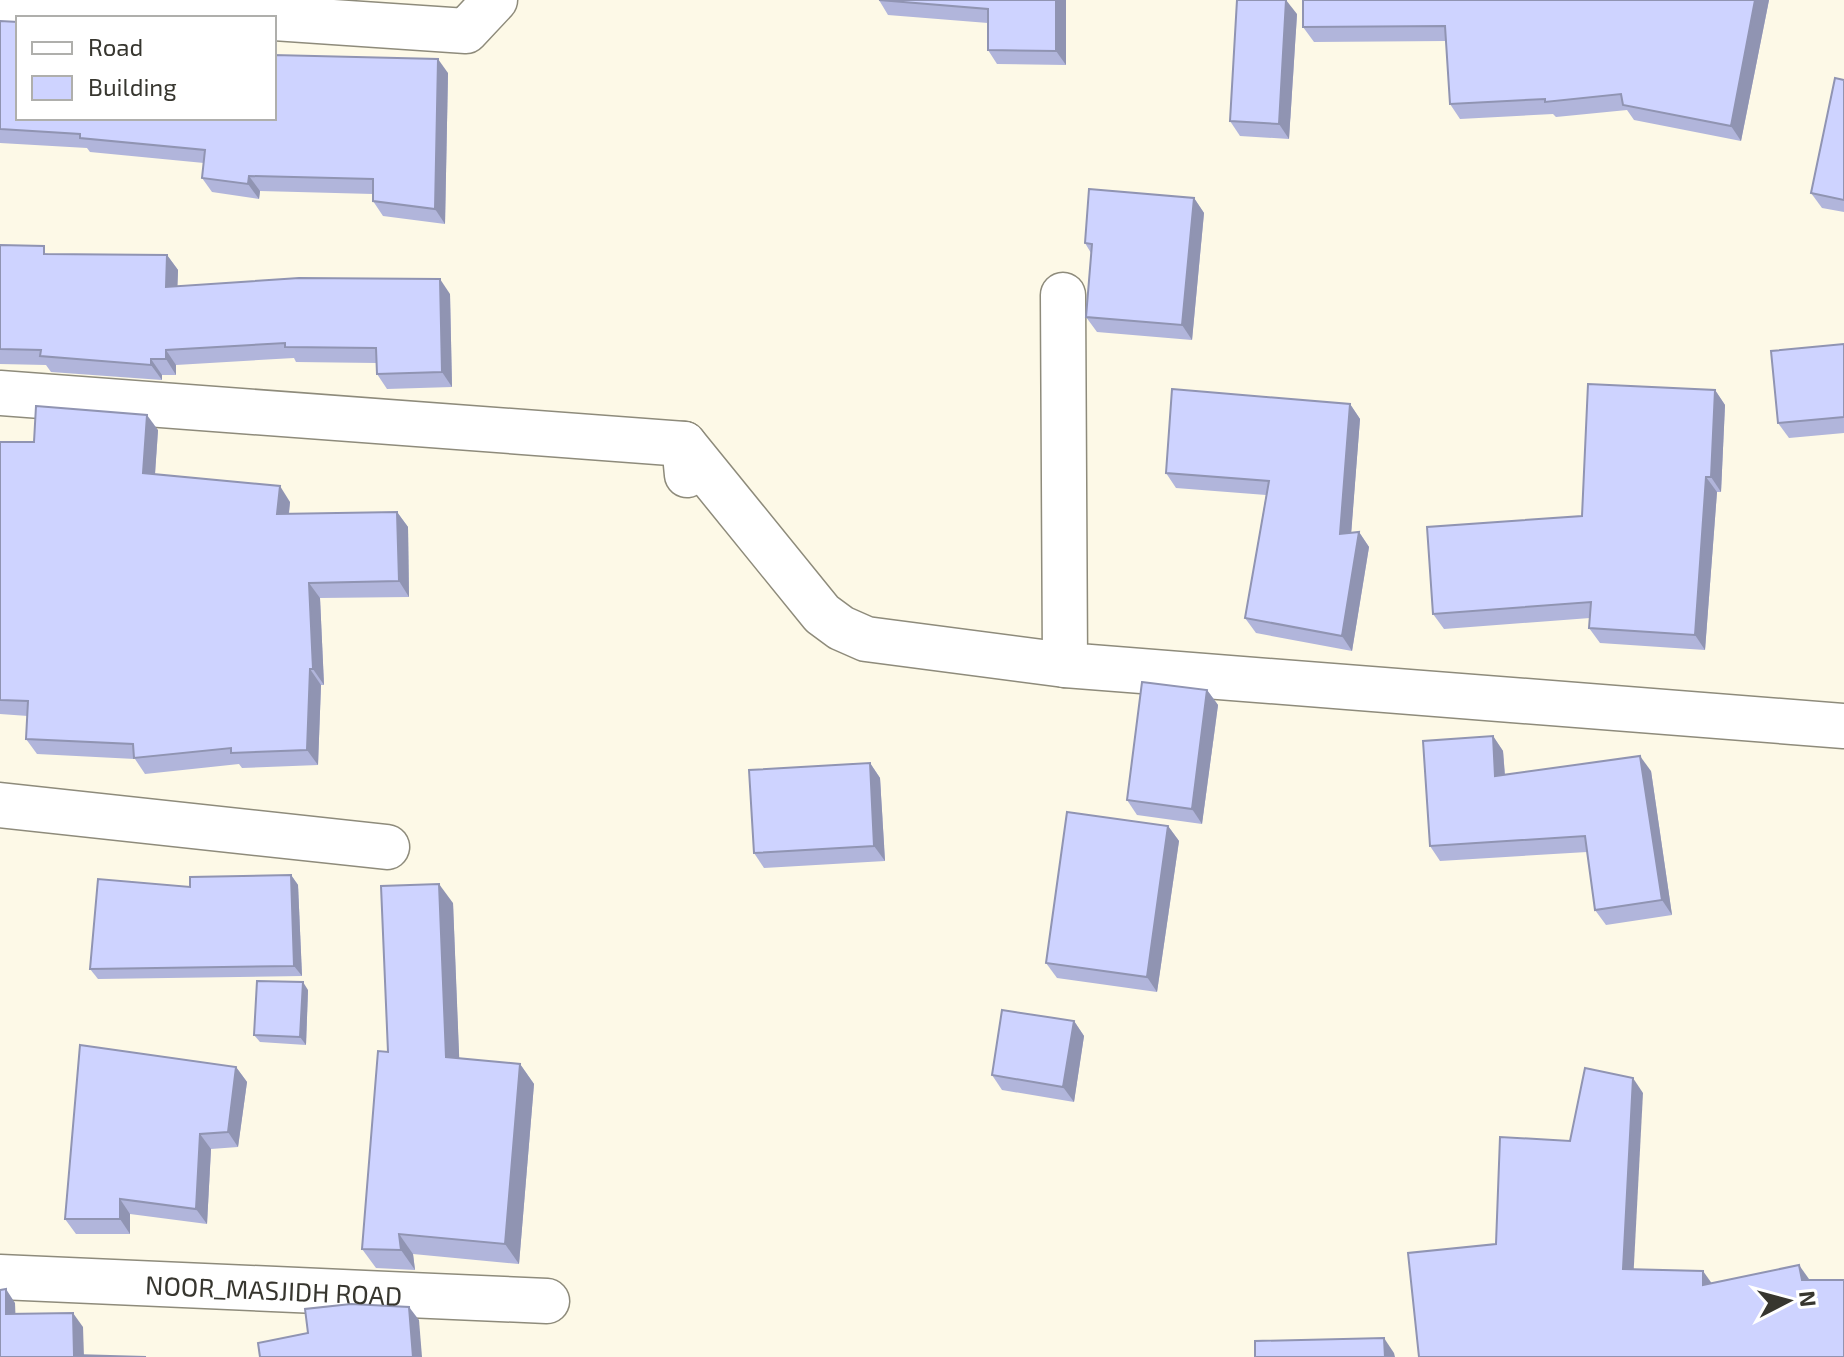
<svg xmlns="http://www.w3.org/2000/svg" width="1844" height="1357" viewBox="0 0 1844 1357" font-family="'Exo 2',sans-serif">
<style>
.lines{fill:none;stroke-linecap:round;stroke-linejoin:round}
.minor-casing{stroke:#8e8b7b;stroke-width:47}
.minor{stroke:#fff;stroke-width:44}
.wall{fill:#b1b5db}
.shaded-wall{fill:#9094b2}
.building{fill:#ced3ff;stroke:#9094b2;stroke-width:2}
.labels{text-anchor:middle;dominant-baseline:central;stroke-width:6;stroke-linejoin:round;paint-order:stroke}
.street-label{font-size:26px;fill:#37362f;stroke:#fff}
</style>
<rect width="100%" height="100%" fill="#fdf9e7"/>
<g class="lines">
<defs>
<g id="minor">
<polyline points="0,1 268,18"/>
<polyline points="274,18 466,31 495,0"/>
<polyline points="1063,295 1065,665 1844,726"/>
<polyline points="0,393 684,444"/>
<polyline points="687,475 684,444 822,614 841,628 866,639 1065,665"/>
<polyline points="0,805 387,847"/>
<path id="s1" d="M0 1277 547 1301"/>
</g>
</defs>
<use href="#minor" class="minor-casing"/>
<use href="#minor" class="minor"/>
</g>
<g class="wall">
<polygon points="879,0 1066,0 1066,65 997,64 988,50 988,23 888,15"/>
<polygon points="1769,0 1741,141 1634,120 1627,110 1556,117 1553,114 1460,119 1450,104 1446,41 1314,42 1303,27"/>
<polygon points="1297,14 1289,139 1240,136 1230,121"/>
<polygon points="0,21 18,118 448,73 445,224 383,216 373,201 373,194 260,191 259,199 212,192 202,178 204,163 90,152 87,148 0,143"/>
<polygon points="1844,80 1844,212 1822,208 1811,193"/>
<polygon points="1194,198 1204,213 1192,340 1097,332 1086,317 1091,253 1085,243"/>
<polygon points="0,245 49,254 167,255 178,270 177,286 450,294 452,387 387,389 377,374 376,363 296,362 294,358 176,365 176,375 162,375 162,380 51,372 46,365 0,364"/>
<polygon points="1844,344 1844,433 1789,438 1778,423"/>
<polygon points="1715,390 1725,405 1721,492 1717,492 1705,650 1600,643 1589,628 1590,618 1444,629 1433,614 1582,516"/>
<polygon points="1350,404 1360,419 1351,533 1359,532 1369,547 1352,651 1256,633 1245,618 1266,495 1176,488 1166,473"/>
<polygon points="158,430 155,474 290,502 289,514 397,512 408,527 409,597 320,598 324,685 321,685 318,765 242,768 239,764 145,774 135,759 37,754 26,739 28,716 0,714 0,442 34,442"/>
<polygon points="1207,690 1218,705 1202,824 1137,815 1127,800"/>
<polygon points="1493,736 1503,751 1505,775 1651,771 1672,915 1606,925 1595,910 1587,852 1440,861 1430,846"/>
<polygon points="870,763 880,778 885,861 764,868 754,853"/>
<polygon points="1168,826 1179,841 1157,992 1057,978 1046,963"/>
<polygon points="291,875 298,885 302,976 98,979 90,969 190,887"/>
<polygon points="453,903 459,1058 520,1064 534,1084 519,1264 413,1254 415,1270 376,1268 362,1249 388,1052"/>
<polygon points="308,990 306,1045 260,1042 254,1035"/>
<polygon points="1074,1021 1084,1036 1074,1102 1002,1090 992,1075"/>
<polygon points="236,1067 247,1082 238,1147 211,1149 207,1224 130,1214 130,1234 76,1234 65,1219"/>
</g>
<g class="shaded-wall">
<polygon points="1056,0 1066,0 1066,65 1056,51"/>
<polygon points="1286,0 1297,14 1289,139 1279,124"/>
<polygon points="1755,0 1769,0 1741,141 1731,126"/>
<polygon points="438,59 448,73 445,224 435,209"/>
<polygon points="249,176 260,191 259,199 248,184"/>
<polygon points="1194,198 1204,213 1192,340 1182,325"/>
<polygon points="167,255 178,270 177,303 166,287"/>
<polygon points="440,279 450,294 452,387 442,372"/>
<polygon points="166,350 176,365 176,375 166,359"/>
<polygon points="151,359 162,375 162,380 151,365"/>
<polygon points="1715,390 1725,405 1721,492 1711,477"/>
<polygon points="1350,404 1360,419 1350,549 1340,534"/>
<polygon points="147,415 158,430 154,488 143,473"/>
<polygon points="1706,477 1717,492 1705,650 1695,635"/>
<polygon points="280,486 290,502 287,529 277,514"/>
<polygon points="397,512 408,527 409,597 399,581"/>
<polygon points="1359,532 1369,547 1352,651 1342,636"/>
<polygon points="309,583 320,598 324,685 313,669"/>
<polygon points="310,669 321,685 318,765 307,750"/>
<polygon points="1207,690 1218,705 1202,824 1192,809"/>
<polygon points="1493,736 1503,751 1506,791 1495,776"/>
<polygon points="1640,756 1651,771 1672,915 1662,900"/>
<polygon points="870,763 880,778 885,861 874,846"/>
<polygon points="1168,826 1179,841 1157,992 1147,977"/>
<polygon points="291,875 298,885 302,976 294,966"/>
<polygon points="439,884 453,903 460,1077 446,1057"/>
<polygon points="303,982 308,990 306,1045 300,1037"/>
<polygon points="1074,1021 1084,1036 1074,1102 1063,1087"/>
<polygon points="520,1064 534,1084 519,1264 505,1244"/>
<polygon points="236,1067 247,1082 238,1147 228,1132"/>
<polygon points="1633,1078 1643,1093 1633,1283 1623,1269"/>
<polygon points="200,1134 211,1149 207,1224 196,1209"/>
<polygon points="120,1199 130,1214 130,1234 120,1219"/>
<polygon points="399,1234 413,1254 415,1270 401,1250"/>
<polygon points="1799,1265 1809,1279 1812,1295 1802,1280"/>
<polygon points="1703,1271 1713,1285 1703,1285"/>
<polygon points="6,1289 15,1303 16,1328 6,1314"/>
<polygon points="409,1307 419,1320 422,1357 413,1357"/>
<polygon points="73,1313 83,1327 84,1357 74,1355"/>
<polygon points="1384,1338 1394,1353 1395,1357 1385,1357"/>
</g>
<g class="building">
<polygon points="879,0 1056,0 1056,51 988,50 988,9"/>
<polygon points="1237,0 1286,0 1279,124 1230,121"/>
<polygon points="1303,0 1755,0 1731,126 1623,105 1621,94 1545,102 1545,99 1450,104 1445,26 1303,27"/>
<polygon points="0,21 18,22 18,118 274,118 274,55 438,59 435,209 373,201 373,179 249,176 248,184 202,178 205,150 80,138 80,134 0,129"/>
<polygon points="1835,78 1844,80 1844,200 1811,193"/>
<polygon points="1089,189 1194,198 1182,325 1086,317 1092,244 1085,243"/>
<polygon points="0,245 44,246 44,254 167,255 166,287 299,278 440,279 442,372 377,374 376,348 285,347 285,343 166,350 166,359 151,359 151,365 40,356 41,350 0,349"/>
<polygon points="1844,344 1844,417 1778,423 1771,351"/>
<polygon points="1588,384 1715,390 1711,477 1706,477 1695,635 1589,628 1591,602 1433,614 1427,527 1582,516"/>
<polygon points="1172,389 1350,404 1340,534 1359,532 1342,636 1245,618 1269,481 1166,473"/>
<polygon points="36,406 147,415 143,473 280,486 277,514 397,512 399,581 309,583 313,669 310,669 307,750 231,753 231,748 134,758 133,744 26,739 28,701 0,700 0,442 34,442"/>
<polygon points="1142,682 1207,690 1192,809 1127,800"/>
<polygon points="1493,736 1495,776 1640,756 1662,900 1595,910 1585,836 1430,846 1423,741"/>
<polygon points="870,763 874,846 754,853 749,770"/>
<polygon points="1067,812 1168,826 1147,977 1046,963"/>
<polygon points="291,875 294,966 90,969 98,879 190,887 190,877"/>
<polygon points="439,884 446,1057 520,1064 505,1244 399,1234 401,1250 362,1249 378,1051 388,1052 381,886"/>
<polygon points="257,981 303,982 300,1037 254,1035"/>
<polygon points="1002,1010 1074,1021 1063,1087 992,1075"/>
<polygon points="80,1045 236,1067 228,1132 200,1134 196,1209 120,1199 120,1219 65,1219"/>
<polygon points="1585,1068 1633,1078 1623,1269 1703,1271 1703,1285 1799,1265 1802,1280 1844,1280 1844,1357 1419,1357 1408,1253 1496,1244 1500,1137 1570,1141"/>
<polygon points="6,1289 6,1314 73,1313 74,1355 146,1357 0,1357 0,1290"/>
<polygon points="351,1304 409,1307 413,1357 260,1357 258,1343 308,1333 305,1309"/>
<polygon points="1384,1338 1385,1357 1255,1357 1255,1341"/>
</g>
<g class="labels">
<g class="street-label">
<text stroke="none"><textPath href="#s1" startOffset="274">NOOR_MASJIDH ROAD</textPath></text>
</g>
</g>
<rect x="16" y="16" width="260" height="104" fill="#ffffff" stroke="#afafac" stroke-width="2"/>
<rect x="32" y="42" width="40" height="12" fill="#ffffff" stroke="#afafac" stroke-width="2"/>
<text x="88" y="56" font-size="24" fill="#37362f">Road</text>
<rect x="32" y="76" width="40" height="24" fill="#ced3ff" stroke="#afafac" stroke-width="2"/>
<text x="88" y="96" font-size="24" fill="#37362f">Building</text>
<g transform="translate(1788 1301) rotate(84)" stroke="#ffffff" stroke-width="6" paint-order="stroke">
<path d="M0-6L14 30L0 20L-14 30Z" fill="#37362f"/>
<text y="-12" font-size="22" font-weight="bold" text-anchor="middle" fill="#37362f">N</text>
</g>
</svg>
